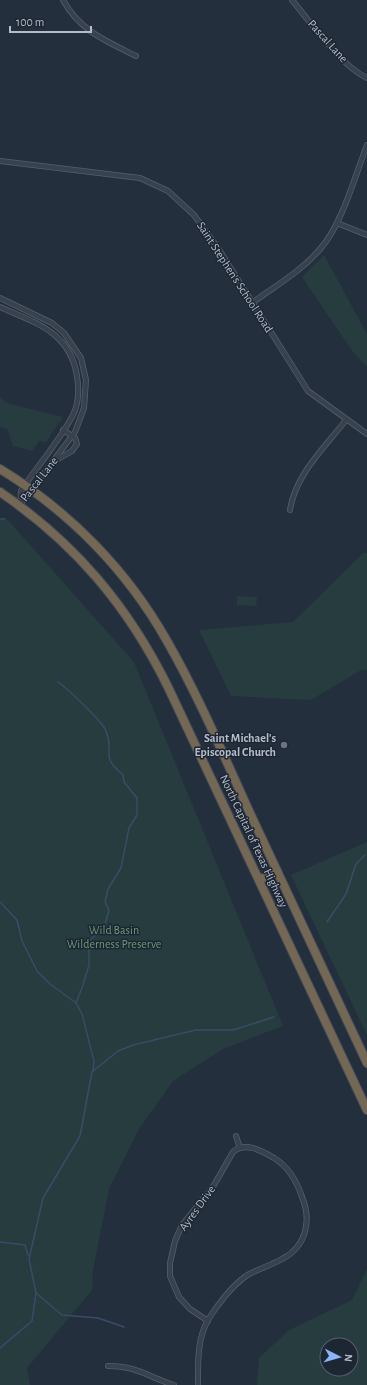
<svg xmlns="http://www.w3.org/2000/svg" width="367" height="1385" viewBox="0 0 367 1385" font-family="'Alegreya Sans',sans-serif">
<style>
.green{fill:#263c3f;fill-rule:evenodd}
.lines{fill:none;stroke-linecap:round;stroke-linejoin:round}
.stream{stroke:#394c67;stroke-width:1.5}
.street-casing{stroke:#565f6c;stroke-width:6}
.highway-casing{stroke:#434c59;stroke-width:10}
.street{stroke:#38414e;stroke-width:4.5}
.highway{stroke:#746855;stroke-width:8}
.worship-dot{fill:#6b7280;stroke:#1d2633;stroke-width:1.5}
.labels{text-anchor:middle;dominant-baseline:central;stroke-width:3;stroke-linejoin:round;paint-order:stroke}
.street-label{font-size:12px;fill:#b4bcc9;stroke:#1d2633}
.poi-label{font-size:12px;font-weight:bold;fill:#b4bcc9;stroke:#1d2633;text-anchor:end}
.park-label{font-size:12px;fill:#6b9a76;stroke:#1d2633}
</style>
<rect width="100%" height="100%" fill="#242f3e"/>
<g class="green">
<polygon points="324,255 367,334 367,367 353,352 302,277"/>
<polygon points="0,397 6,403 63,417 46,442 39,441 32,451 13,446 7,429 0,427"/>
<polygon points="0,519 8,520 134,662 283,1026 223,1049 173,1081 139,1129 109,1189 93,1270 92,1290 27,1368 30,1385 0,1385"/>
<polygon points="363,553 367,553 367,670 361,670 311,700 231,696 199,630 293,622"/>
<polygon points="237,596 257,597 256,606 237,605"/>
<polygon points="367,842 367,1035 291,875"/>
<path d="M367 1269V1385H257L259 1358 289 1330 352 1300ZM327 1345H351V1369H327Z"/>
</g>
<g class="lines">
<g class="stream">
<polyline points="0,519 5,519"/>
<path d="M58 682C68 689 103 722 106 731 115 753 99 755 123 775L124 782 137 798V815L129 828 121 868 108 889 105 902 109 910 104 928 91 939 89 943V965L83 985 76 1003"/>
<polyline points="0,902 17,920 22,941 37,971 50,984 76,1003 82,1014 94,1061 93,1071"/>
<polyline points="327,922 346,894 356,864 365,855"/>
<polyline points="0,1242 25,1245 28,1255"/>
<polyline points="36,1293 29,1259 43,1198 80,1136 92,1072 118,1051 133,1045 196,1030 233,1030 274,1017"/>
<polyline points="0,1348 32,1321 36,1293 62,1315 98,1318 124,1327"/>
</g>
<defs>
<g id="street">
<path d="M63 0C80 31 106 41 136 56"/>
<path d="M292 0C311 23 340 65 367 78"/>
<polyline points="0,161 140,178 168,191 194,215 218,248 308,391 367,434"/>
<polyline points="337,223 367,235"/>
<polyline points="0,298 52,323 64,333 81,358 86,380 84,408 75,432 20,505"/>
<path d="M252 303C275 286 302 271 321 248 342 224 355 176 367 145"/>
<path d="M0 307C36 323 70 332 77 376 79 389 79 403 73 415 59 442 37 466 21 491L20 505"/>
<polyline points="56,460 72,451 77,444 75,438 63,430"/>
<path d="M290 510C295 475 325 447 346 420"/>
<polyline points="236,1136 240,1148"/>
<path d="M108 1366C138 1366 148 1377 174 1385"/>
<path d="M198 1385C198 1363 197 1339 208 1320 217 1305 232 1286 246 1276 257 1269 270 1266 282 1259 306 1247 312 1221 302 1197 297 1182 289 1167 274 1158 262 1151 245 1141 233 1152L214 1185 182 1225 175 1241 170 1263V1276L179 1297 190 1309 208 1321"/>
</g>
<g id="highway">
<path d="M0 469C69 511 127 570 167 641 198 695 223 754 249 811 288 895 328 979 367 1063"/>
<path d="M0 492C75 543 128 606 168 687L367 1110"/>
<polyline points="259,880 277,871"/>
</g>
</defs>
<use href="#street" class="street-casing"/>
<use href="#highway" class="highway-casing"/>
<use href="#street" class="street"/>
<use href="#highway" class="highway"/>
</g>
<circle class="worship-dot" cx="284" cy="745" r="4"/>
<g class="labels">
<g class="street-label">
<text transform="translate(328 41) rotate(48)">Pascal Lane</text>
<text transform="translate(235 277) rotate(57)">Saint Stephen's School Road</text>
<text transform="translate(39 479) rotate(-52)">Pascal Lane</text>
<text transform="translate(254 841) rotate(65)">North Capital of Texas Highway</text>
<text transform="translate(197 1208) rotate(-54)">Ayres Drive</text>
</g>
<g class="poi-label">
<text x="276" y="738">Saint Michael's<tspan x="276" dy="14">Episcopal Church</tspan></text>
</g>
<g class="park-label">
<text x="114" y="930">Wild Basin<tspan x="114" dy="14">Wilderness Preserve</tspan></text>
</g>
</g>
<g transform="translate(339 1357) rotate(96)"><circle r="19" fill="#1d2633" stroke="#59626f"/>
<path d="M0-3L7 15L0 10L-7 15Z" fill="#8ab4f8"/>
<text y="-6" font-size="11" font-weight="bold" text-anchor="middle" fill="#b4bcc9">N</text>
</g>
<path d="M10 26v6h81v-6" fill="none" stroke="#b4bcc9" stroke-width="2"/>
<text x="16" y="26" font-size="12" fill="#b4bcc9" stroke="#1d2633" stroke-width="3" paint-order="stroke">100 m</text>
</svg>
